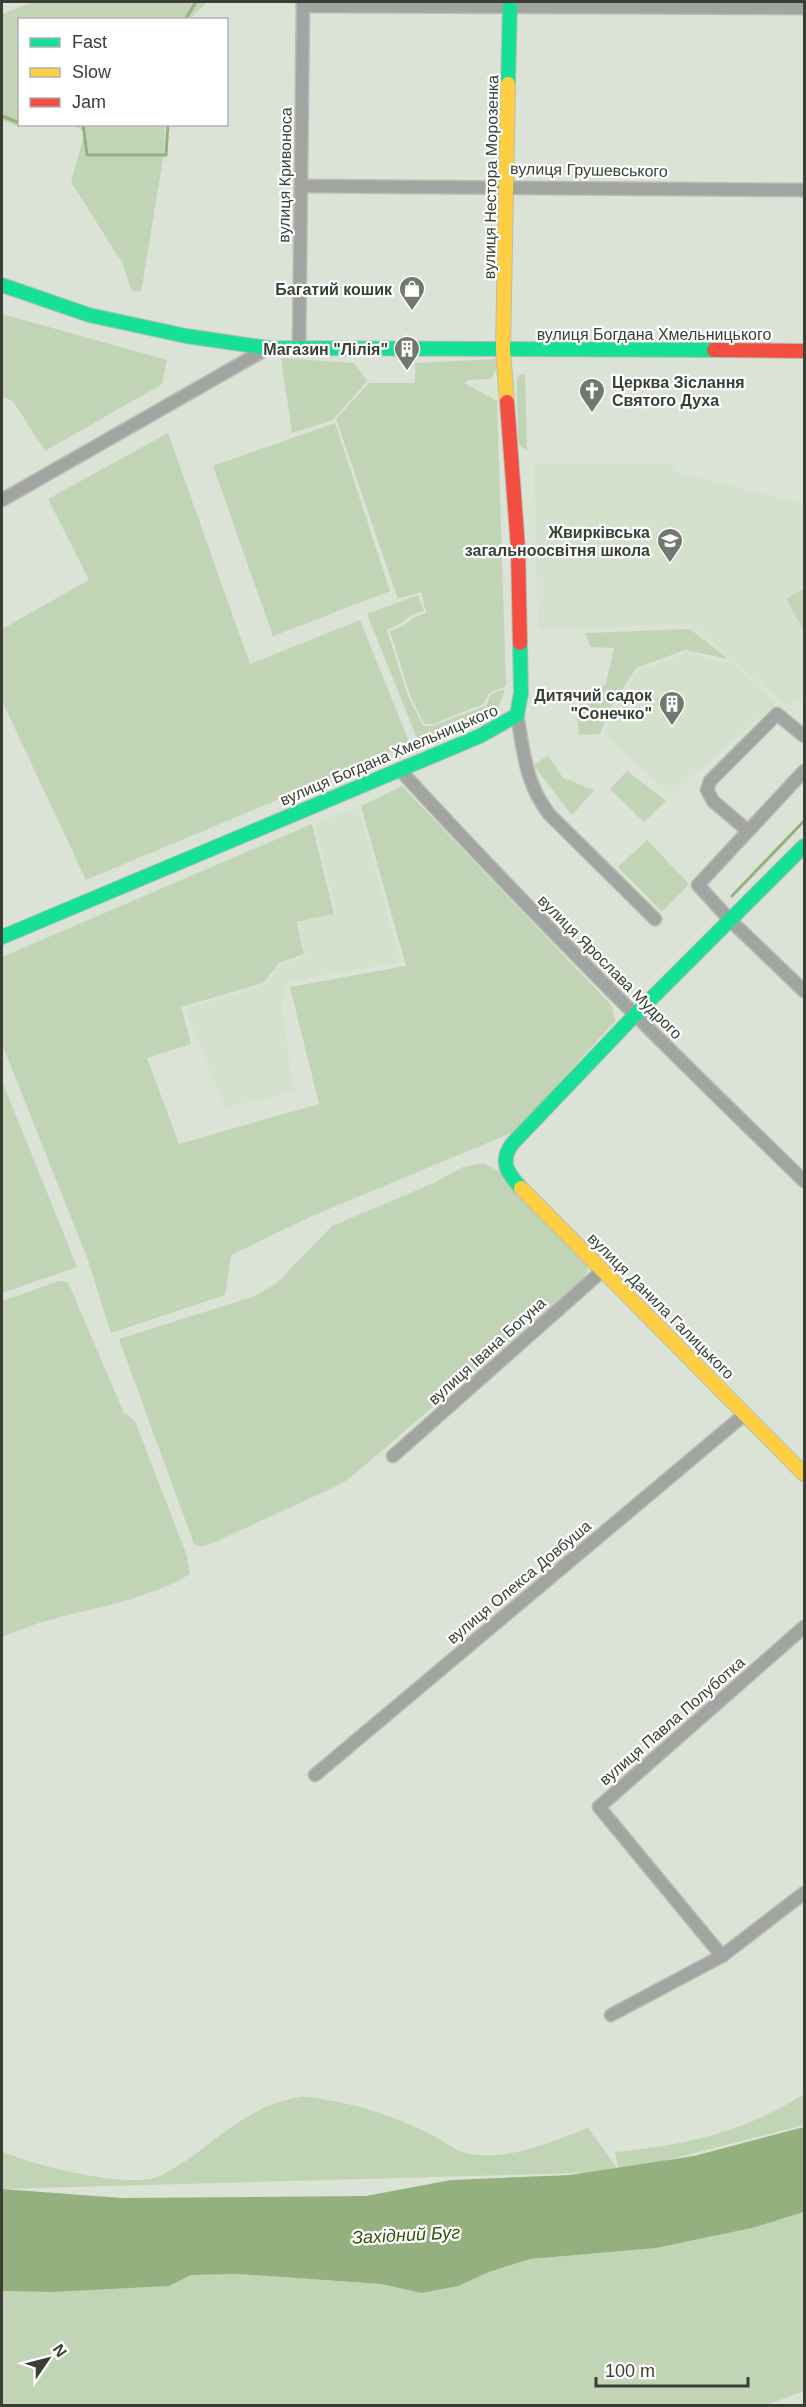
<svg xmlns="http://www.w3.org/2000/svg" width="806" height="2407" viewBox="0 0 806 2407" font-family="Arial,sans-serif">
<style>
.built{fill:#d4e1cc}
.green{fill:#c2d4b6}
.water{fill:#94b07e}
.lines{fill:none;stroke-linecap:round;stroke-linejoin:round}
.stream{stroke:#94b07e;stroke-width:3}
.street-casing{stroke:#b8bdb4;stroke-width:15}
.fast-casing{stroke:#b8bdb4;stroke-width:16}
.slow-casing{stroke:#b8bdb4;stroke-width:16}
.jam-casing{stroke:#b8bdb4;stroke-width:16}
.street{stroke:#a1a4a0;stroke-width:12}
.fast{stroke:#16e098;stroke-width:14}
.slow{stroke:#ffcf43;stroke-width:14}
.jam{stroke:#f24e42;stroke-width:14}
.labels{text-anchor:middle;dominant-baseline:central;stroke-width:4.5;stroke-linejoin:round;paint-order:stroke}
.street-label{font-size:16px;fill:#3a3f36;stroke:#fff}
.poi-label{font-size:16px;font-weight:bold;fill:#3a3f36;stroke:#fff;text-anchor:end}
.water-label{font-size:18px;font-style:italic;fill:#305209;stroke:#fff}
</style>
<rect width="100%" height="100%" fill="#dbe2d6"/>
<g class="built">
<polygon points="534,464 673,464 676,472 804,504 804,699 787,706 691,624 538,630"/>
<polygon points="687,653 734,664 776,703 671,795 604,734 614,709 640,670"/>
<polygon points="358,807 401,962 289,981 283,988 282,1013 294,1091 225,1108 185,1009 265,985 281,965 306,956 299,923 336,914 315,824"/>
</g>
<g class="green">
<polygon points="34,2 207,2 190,19 20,20 20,123 17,126 2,120 2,14"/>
<polygon points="73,125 165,125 164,153 141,292 131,290 123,264 71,182 85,132"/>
<polygon points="2,314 167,360 162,384 45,451 13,401 2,397"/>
<polygon points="281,358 354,363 367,381 333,420 292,433"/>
<path d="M497 359V367L491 379 468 380 464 383 497 401 506 686 489 693 483 704 433 724H424L410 695 390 631C406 627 410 617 426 613L421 592 398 599 336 419 369 383H415V363Z"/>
<polygon points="525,374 527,450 521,447 518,440 517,379 520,375"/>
<polygon points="335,423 390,591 273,636 213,466"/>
<polygon points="168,433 250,664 360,620 410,744 86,880 2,701 2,629 89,580 48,499"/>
<polygon points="804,588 804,631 786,599"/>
<path d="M418 595 424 611C408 614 402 625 387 630L408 696 423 726H432L486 706 491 694 505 689 495 717 420 746 367 614Z"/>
<polygon points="690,629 728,659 685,650 636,668 610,708 600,734 579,735 577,718 606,683 614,648 590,647 586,633"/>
<polygon points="548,756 563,778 594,790 572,815 533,765"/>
<polygon points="627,771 666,801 644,822 610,789"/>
<polygon points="402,786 612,1006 615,1021 516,1131 312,1216 231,1255 225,1295 111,1333 88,1260 2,1044 2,957 312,824 334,914 297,922 304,954 279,963 263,983 181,1007 191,1044 147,1058 179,1144 319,1104 290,987 406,966 361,806"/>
<polygon points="647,840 689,884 662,912 618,867"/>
<polygon points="2,1081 77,1267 2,1293"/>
<polygon points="483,1163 500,1172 585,1262 588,1269 584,1277 356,1473 341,1484 215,1542 202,1547 194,1544 119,1339 252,1297 276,1284 332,1226 434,1183 463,1167"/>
<path d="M59 1281 68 1282 124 1413 135 1421 187 1556 190 1574C145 1601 98 1606 50 1620 33 1624 17 1631 2 1637V1301Z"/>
<path d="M804 2094V2125L620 2172 2 2189V2151C30 2165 131 2190 160 2176 211 2150 240 2107 300 2097 309 2096 319 2099 327 2100 364 2106 396 2117 430 2134 442 2140 457 2152 470 2154 510 2161 552 2141 588 2128L619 2171 615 2152C686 2145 744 2132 804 2094Z"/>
<polygon points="804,2212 804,2391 766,2405 2,2406 2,2291 53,2292 169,2286 191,2275 239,2274 381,2284 422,2293 458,2286 489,2272 530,2259 656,2248 752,2228"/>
</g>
<polygon class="water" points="804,2127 804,2212 752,2228 656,2248 530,2259 489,2272 458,2286 422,2293 381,2284 239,2274 191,2275 169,2286 53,2292 2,2291 2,2189 121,2198 366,2196 451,2180 570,2175 694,2156"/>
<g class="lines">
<g class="stream">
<polyline points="185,20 196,2"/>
<polyline points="2,116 17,122 20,119"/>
<polyline points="83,124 87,155 166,155 168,124"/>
<polyline points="732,896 804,821"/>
</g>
<defs>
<g id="street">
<polyline points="303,6 804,8"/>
<polyline points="302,186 804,190"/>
<polyline points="299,350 303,2"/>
<polyline points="2,500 268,348"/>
<path d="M517 715C524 753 525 782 549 814L655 919"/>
<path d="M400 770C530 912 666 1047 804 1181"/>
<polyline points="804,771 698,885 730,920 804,991"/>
<polyline points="747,830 713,801 707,790 710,781 777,714 804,736"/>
<polyline points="393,1456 602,1271"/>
<polyline points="315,1775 745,1414"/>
<polyline points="722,1956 599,1807 804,1627"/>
<polyline points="611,2015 722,1956 804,1893"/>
</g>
<g id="fast">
<polyline points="508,84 510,5"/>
<polyline points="2,285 89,315 186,336 268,348 714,350"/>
<polyline points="2,937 480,736 517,715 521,693 520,643"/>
<path d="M521 1188C508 1174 499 1162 512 1144L634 1016 804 846"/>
</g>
<g id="slow">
<polyline points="507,402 503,350 508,84"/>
<polyline points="521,1188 804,1474"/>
</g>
<g id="jam">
<polyline points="714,350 804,351"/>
<polyline points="507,402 518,548 520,643"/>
</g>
</defs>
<use href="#street" class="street-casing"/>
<use href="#fast" class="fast-casing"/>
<use href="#slow" class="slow-casing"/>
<use href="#jam" class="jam-casing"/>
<use href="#street" class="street"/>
<use href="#fast" class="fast"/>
<use href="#slow" class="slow"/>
<use href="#jam" class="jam"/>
</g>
<defs>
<symbol id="shop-pin" viewBox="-11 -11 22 30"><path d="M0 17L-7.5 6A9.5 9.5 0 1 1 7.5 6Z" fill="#72786e" stroke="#fff"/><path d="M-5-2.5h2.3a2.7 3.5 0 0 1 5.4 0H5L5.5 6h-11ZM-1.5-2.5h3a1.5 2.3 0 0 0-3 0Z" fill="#fff"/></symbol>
<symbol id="building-pin" viewBox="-11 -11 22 30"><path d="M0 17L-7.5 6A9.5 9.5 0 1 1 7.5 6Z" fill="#72786e" stroke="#fff"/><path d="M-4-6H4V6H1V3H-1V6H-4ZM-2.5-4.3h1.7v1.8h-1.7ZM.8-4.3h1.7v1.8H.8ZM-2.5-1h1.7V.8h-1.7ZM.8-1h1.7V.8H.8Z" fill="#fff"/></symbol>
<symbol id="church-pin" viewBox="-11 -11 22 30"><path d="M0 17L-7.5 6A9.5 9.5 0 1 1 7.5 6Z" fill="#72786e" stroke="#fff"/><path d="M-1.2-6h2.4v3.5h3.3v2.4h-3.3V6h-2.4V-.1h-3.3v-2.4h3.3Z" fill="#fff"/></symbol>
<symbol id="school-pin" viewBox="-11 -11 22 30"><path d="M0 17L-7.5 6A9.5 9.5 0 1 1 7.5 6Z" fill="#72786e" stroke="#fff"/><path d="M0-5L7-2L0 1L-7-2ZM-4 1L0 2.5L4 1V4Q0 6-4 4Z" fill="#fff"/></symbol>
</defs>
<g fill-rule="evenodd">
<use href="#shop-pin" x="397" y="274" width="30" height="40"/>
<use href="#building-pin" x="392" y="334" width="30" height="40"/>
<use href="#church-pin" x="577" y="376" width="30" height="40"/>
<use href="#school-pin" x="655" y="526" width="30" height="40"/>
<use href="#building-pin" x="657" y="689" width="30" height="40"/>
</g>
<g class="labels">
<g class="street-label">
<text transform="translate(589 170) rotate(1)">вулиця Грушевського</text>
<text transform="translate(285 175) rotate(-89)">вулиця Кривоноса</text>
<text transform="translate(491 177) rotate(-89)">вулиця Нестора Морозенка</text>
<text x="654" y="334">вулиця Богдана Хмельницького</text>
<text transform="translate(389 755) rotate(-23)">вулиця Богдана Хмельницького</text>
<text transform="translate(610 967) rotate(45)">вулиця Ярослава Мудрого</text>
<text transform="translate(661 1306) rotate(45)">вулиця Данила Галицького</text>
<text transform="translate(487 1351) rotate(-42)">вулиця Івана Богуна</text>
<text transform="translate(519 1582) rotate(-40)">вулиця Олекса Довбуша</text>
<text transform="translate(672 1721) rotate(-41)">вулиця Павла Полуботка</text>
</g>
<g class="poi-label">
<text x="392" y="289">Багатий кошик</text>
<text x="388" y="349">Магазин "Лілія"</text>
<text x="612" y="382" text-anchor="start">Церква Зіслання<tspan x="612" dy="18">Святого Духа</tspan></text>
<text x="650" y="532">Жвирківська<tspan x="650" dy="18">загальноосвітня школа</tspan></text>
<text x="652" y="695">Дитячий садок<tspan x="652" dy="18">"Сонечко"</tspan></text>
</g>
<g class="water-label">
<text transform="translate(406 2235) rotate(-3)">Західний Буг</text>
</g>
</g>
<rect width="806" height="2407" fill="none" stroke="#3a3f36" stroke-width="6"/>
<rect x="18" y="18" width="210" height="108" fill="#ffffff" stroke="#b0b2af" stroke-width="1.5"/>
<rect x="30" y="38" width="30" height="9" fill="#16e098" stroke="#b0b2af" stroke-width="1.5"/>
<text x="72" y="48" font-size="18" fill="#3a3f36">Fast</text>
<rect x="30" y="68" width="30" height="9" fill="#ffcf43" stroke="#b0b2af" stroke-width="1.5"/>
<text x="72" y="78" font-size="18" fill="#3a3f36">Slow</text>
<rect x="30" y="98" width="30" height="9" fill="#f24e42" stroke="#b0b2af" stroke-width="1.5"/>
<text x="72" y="108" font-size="18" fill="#3a3f36">Jam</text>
<g transform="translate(48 2359) rotate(55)" stroke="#ffffff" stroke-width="4.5" paint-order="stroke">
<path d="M0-4.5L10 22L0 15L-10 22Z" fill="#3a3f36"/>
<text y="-9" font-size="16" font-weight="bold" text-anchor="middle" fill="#3a3f36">N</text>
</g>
<path d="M596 2377v9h152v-9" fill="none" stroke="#3a3f36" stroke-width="3"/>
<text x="605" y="2377" font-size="18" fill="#3a3f36" stroke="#ffffff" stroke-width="4.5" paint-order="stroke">100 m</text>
</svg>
